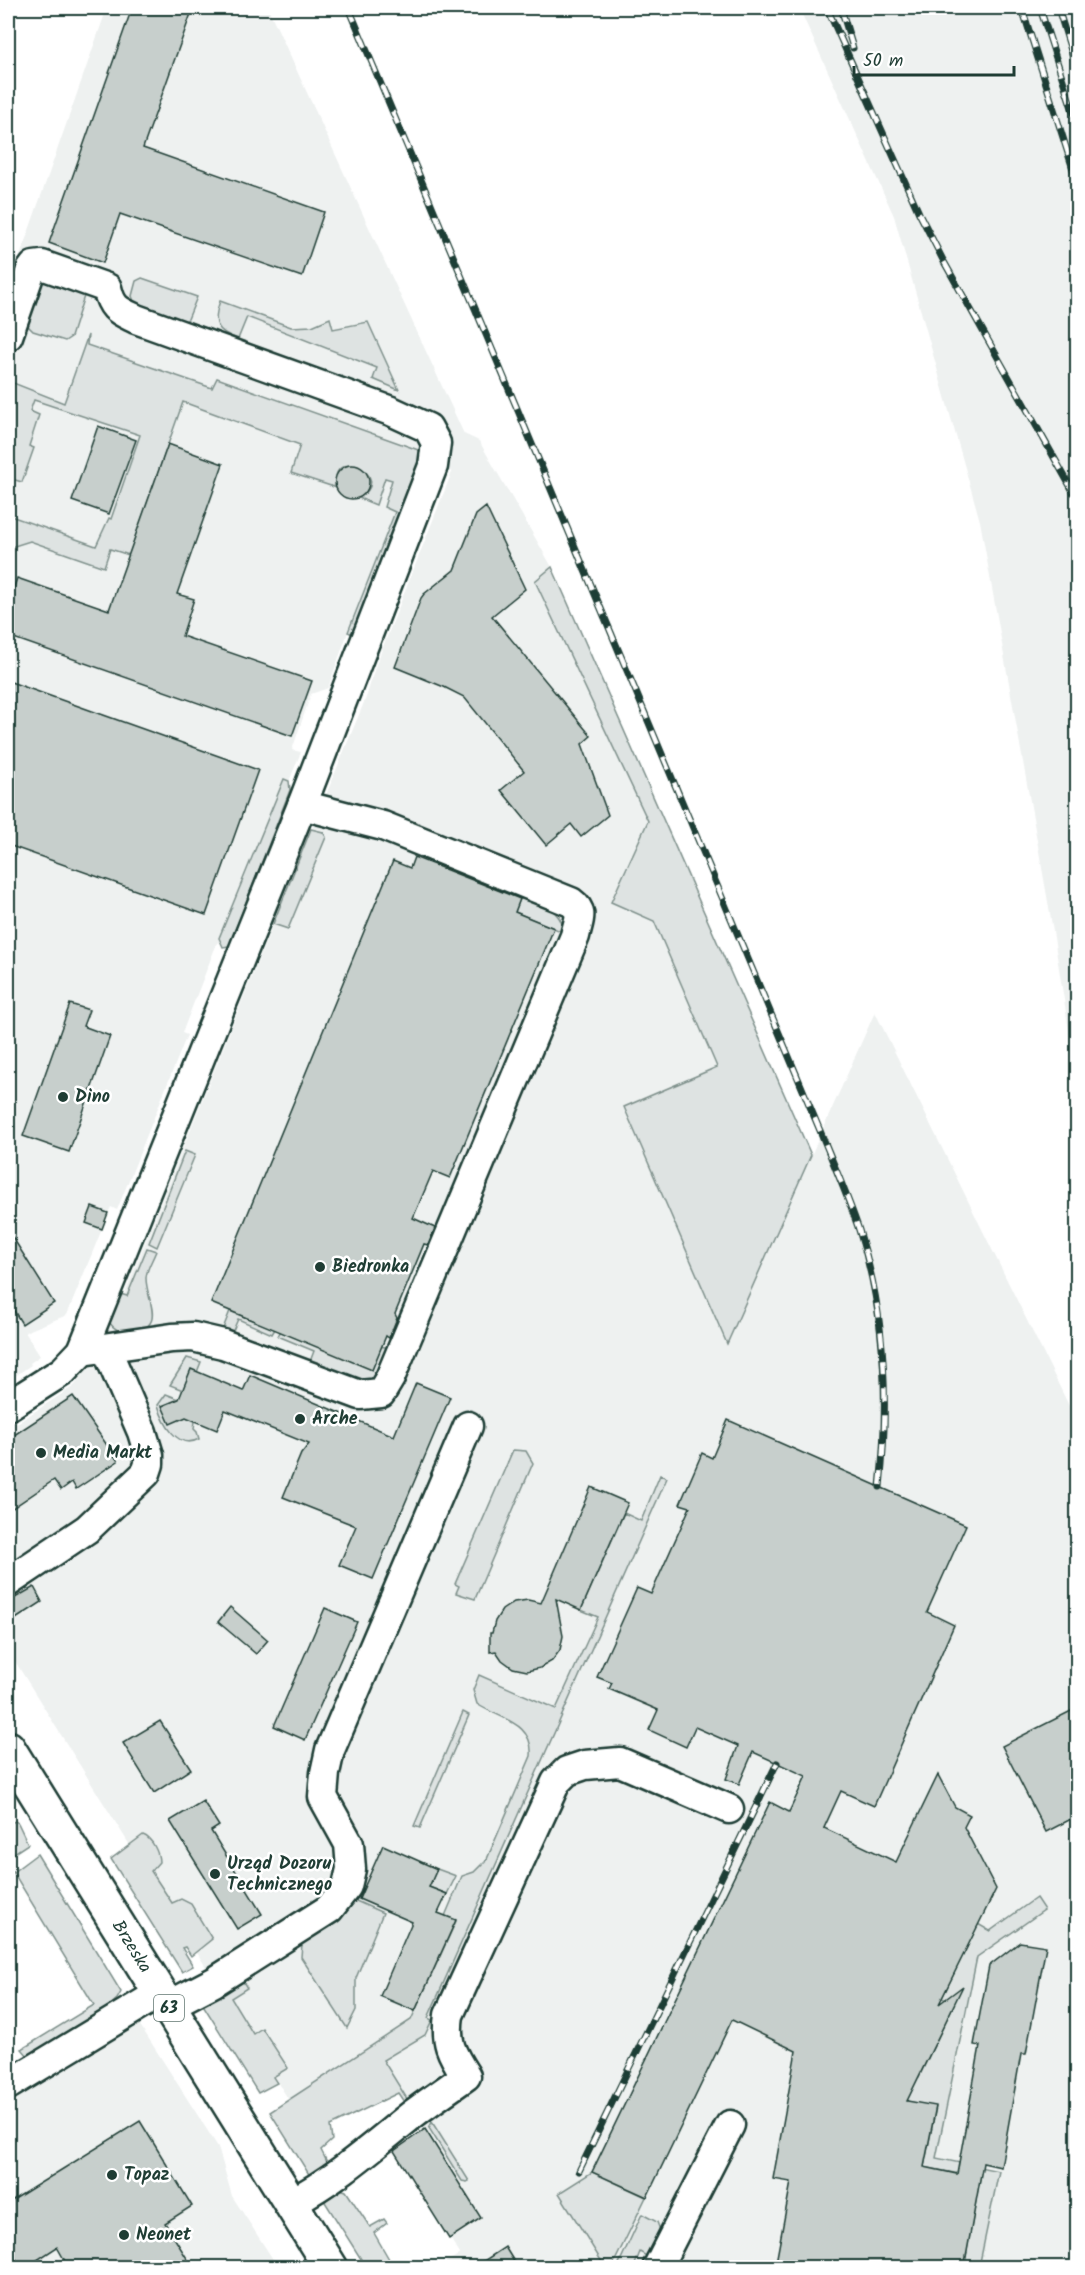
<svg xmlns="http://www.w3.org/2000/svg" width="1085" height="2275" viewBox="0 0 1085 2275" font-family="Kalam,sans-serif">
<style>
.built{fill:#eef1f0}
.green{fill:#dee3e2;stroke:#7e908b;stroke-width:1.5}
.building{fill:#c7cfcc;stroke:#1f3d34;stroke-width:1.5}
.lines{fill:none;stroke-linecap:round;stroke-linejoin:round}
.minor-casing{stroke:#1f3d34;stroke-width:33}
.major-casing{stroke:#1f3d34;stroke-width:38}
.minor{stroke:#fff;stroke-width:28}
.major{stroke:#fff;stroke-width:33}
.rail-casing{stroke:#1f3d34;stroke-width:7}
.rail{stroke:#fff;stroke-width:4.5;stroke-dasharray:14;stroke-linecap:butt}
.poi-dot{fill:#1f3d34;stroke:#fff;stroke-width:2}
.labels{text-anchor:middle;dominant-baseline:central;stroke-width:5;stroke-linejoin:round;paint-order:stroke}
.shield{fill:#fff;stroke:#627771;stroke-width:1.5}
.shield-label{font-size:16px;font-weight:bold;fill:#1f3d34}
.poi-label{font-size:18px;font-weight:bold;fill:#1f3d34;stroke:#fff;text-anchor:start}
.street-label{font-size:18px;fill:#1f3d34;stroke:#fff}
</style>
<rect width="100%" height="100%" fill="#fff"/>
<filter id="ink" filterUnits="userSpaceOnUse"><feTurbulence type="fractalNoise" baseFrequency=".0167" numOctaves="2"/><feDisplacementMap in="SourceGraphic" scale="12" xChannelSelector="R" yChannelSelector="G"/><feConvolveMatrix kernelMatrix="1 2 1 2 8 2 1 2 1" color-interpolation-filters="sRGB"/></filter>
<g filter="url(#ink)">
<g class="built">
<polygon points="107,8 268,8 464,434 479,441 552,567 535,581 648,821 611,902 654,921 717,1067 625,1107 727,1344 875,1012 1077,1422 1077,2267 438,2267 460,2254 392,2148 425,2129 399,2088 292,2105 8,1650 8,1429 74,1386 84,1373 114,1292 124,1295 273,924 367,695 375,667 452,472 433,466 355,628 348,632 328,688 311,694 292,750 301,752 225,938 217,943 182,1033 187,1035 117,1210 111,1207 108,1213 92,1207 86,1223 102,1229 67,1315 25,1332 40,1356 30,1363 31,1365 8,1381 8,290"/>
<polygon points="799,8 1077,8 1077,1080 1050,913 980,521 894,216"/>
<polygon points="138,2022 218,2147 232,2196 278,2267 8,2267 8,2099"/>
</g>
<g class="green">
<polygon points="142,278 197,297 188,319 179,325 136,307 132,296 136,281"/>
<polygon points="43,280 83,291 84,296 71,337 65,341 33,331 27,325"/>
<path d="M220 301 291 327 312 326 330 318 333 329 368 322 399 390 373 379 377 368 247 317 238 339C216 332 212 323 220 301Z"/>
<path d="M88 335 87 345 212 388 217 378 424 452 355 635 348 632 395 512 384 507 392 480 385 478 376 505 359 498C398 474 326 444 337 488L291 473 300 445 183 402 129 555 110 549 104 567 30 541 8 548V515L96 546 109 518 111 519 140 435 34 400 30 411 39 415 29 446 34 448 22 482 8 478V384L11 382 64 403Z"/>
<polygon points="552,567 811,1155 727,1344 624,1107 717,1067 654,921 611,902 648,821 535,581"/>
<polygon points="284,779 289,781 290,790 229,946 223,947 219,938"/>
<polygon points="311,829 323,832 326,837 288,929 273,924"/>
<path d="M520 899C538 898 564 912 563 932L515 912Z"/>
<polygon points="185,1151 195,1155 157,1247 149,1243"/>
<path d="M147 1248 156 1251C153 1259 146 1270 146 1278 146 1301 169 1329 128 1332 120 1333 113 1328 109 1322L114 1292 127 1296Z"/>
<polygon points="230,1311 275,1329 272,1334 238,1319 231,1335 222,1331"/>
<polygon points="280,1332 385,1347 389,1349 376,1378 359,1384 308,1367 314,1351 278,1336"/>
<polygon points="187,1358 201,1362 197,1372 191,1370 183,1390 170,1385"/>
<path d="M166 1394 179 1399 163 1406 170 1423 186 1417 195 1421 194 1429 197 1432 199 1439C177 1451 163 1422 158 1405Z"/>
<polygon points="513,1450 526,1451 533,1463 475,1599 456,1593 459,1586 455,1584"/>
<path d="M660 1475 667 1478 428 2018 432 2020 425 2035 383 2060 409 2102H404L398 2093 330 2126 332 2140 321 2150 328 2164 310 2176 270 2112 411 2020 456 1921 445 1916 462 1876 474 1872 487 1859 531 1756C534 1722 499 1719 477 1704L473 1690 479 1675 556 1709 598 1617 581 1610 624 1513 641 1521Z"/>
<polygon points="463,1712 469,1715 420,1828 414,1826"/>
<polygon points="15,1821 18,1823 28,1844 8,1857 8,1824"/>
<path d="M143 1835C152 1838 159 1853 159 1862L151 1871 172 1903 181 1899 191 1904 212 1939 191 1956 185 1947 182 1948 193 1966 182 1972 111 1859Z"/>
<polygon points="37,1854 121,1992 117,1999 108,2007 28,2056 22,2049 94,2005 13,1872"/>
<polygon points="437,1869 456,1876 447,1894 429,1887"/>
<polygon points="1036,1898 1044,1910 977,1957 936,2158 999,2171 979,2267 964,2267 980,2178 924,2167 936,2107 892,2098 877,2069 919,2077 954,2004 942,1998 978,1924 990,1931"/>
<polygon points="356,1901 383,1913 356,1978 356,2010 347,2028 301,1957 302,1944"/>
<polygon points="241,1978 247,1988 231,1998 253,2034 262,2028 288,2068 273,2077 277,2083 258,2093 202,2003"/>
<polygon points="432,2122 469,2181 467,2182 462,2181 429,2128"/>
<polygon points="592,2172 646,2197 612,2267 605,2267 559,2193"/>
<polygon points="340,2189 346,2191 370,2227 384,2219 387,2223 374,2233 389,2259 387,2267 366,2267 325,2202 328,2196"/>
<polygon points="642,2214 657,2222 662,2235 651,2259 640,2252 634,2267 617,2268"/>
</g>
<g class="building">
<polygon points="132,8 193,8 143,148 324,212 302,277 120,214 103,263 49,243"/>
<polygon points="98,426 136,440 109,514 72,501"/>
<polygon points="168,444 223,464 177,594 194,599 182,636 312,681 292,736 8,636 8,605 17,578 109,610"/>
<circle cx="352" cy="482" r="17"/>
<polygon points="486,507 525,589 492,616 591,736 582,744 608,815 581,837 571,824 546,845 501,790 524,771 464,697 444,687 395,667 421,598 424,594 454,570 476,515"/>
<polygon points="8,681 258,770 206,915 8,845"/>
<polygon points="414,857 520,899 515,912 554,928 450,1178 433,1171 413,1218 435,1228 428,1245 424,1244 395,1314 397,1318 389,1338 386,1336 372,1370 211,1303 393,861 410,868"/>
<polygon points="70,1004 89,1010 83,1026 110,1036 69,1152 23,1136"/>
<polygon points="92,1207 108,1213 102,1229 86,1223"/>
<polygon points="8,1230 54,1303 22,1324 8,1301"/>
<polygon points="191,1369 243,1391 250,1375 394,1436 416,1383 450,1397 373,1579 339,1565 356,1526 283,1497 301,1454 309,1444 225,1410 217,1430 186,1417 170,1424 162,1406 179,1399"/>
<polygon points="73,1396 118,1461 76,1489 72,1482 61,1490 54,1480 8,1511 8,1439"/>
<polygon points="728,1420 966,1525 927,1612 954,1625 874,1806 841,1791 824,1828 896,1862 938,1775 955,1807 970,1815 964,1827 996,1889 939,2004 963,1986 907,2101 936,2106 924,2167 957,2174 980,2046 974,2045 989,1966 1020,1942 1046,1946 1026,2054 1021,2054 1001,2167 983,2163 964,2268 775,2268 791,2182 773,2179 796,2051 732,2020 647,2197 592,2172 770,1802 789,1812 806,1776 753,1752 739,1784 726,1779 738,1746 695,1727 686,1747 649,1730 658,1710 609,1689 612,1683 597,1677 637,1588 651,1594 690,1507 680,1504 702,1453 712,1458"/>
<polygon points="591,1487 628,1503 581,1610 556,1599 563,1636 560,1650 552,1661 540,1668 527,1671 513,1668 502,1660 496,1651 490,1652 490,1633 492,1633 495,1621 502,1610 514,1602 528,1600 541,1603"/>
<polygon points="34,1587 42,1602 8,1624 8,1602"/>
<polygon points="230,1607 268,1640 256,1654 218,1622"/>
<polygon points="325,1608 357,1622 305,1740 274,1726"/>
<polygon points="1077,1708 1077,1816 1046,1832 1002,1746"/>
<polygon points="160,1721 191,1769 154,1793 123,1743"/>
<polygon points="203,1801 219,1826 211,1831 262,1914 237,1929 170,1821"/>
<polygon points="383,1845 437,1869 429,1887 447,1894 438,1913 456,1920 415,2011 380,1996 412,1922 359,1899"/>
<polygon points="140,2121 192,2206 165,2223 193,2268 69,2268 57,2247 25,2268 21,2268 8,2245 8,2203"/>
<polygon points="425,2129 481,2218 449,2239 394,2151"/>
<polygon points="505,2247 518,2268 473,2268"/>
</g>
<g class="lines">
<defs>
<g id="minor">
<path d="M8 336 31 270 34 266 42 265 107 288C112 309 118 310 136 319L391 411 428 428 436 443 433 466 302 805 82 1351 63 1371 8 1406"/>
<path d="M82 1351 172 1338 193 1337 223 1344 360 1395 381 1393 390 1378 575 936C578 921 585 912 571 902L383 826 302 805"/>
<polyline points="8,1582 87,1529 146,1473 149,1464 149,1455 142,1432 106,1348"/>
<polyline points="168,2006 214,1982 329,1909 347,1886 351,1869 349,1844 323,1797 325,1773 330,1750 468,1426"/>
<polyline points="8,2085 160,1993"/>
<path d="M292 2202C336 2179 373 2146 413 2114 430 2101 448 2089 466 2076 451 2053 445 2042 449 2015L556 1782 567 1771 585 1765 620 1762 729 1809"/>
<polyline points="657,2268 730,2125"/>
</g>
<polyline id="major" points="8,1748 331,2268"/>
</defs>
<use href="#minor" class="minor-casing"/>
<use href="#major" class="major-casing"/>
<use href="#minor" class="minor"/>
<use href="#major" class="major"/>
<defs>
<g id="rail">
<path d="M349 8 821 1133C834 1165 848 1197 859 1230 886 1314 889 1400 880 1487"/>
<polyline points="827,8 919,213 943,260 1078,500"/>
<polyline points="841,8 853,48"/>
<polyline points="1022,8 1078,185"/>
<polyline points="1040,8 1078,127"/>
<polyline points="1058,8 1078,73"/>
<polyline points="579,2171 777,1763"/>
</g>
</defs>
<use href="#rail" class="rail-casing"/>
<use href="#rail" class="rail"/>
</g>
</g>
<g class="poi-dot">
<circle cx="63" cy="1097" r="6"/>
<circle cx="320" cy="1267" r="6"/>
<circle cx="300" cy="1419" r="6"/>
<circle cx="41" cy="1453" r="6"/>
<circle cx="215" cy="1874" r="6"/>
<circle cx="112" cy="2175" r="6"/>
<circle cx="124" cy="2235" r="6"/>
</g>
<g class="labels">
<rect class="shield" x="154" y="1995" width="30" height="26" rx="4.5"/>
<g class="shield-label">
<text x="169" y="2008">63</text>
</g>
<g class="poi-label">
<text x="75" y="1097">Dino</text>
<text x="332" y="1267">Biedronka</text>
<text x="312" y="1419">Arche</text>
<text x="53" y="1453">Media Markt</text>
<text x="227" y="1864">Urząd Dozoru<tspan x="227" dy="21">Technicznego</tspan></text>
<text x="124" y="2175">Topaz</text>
<text x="136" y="2235">Neonet</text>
</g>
<g class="street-label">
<text transform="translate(131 1947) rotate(58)">Brzeska</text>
</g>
</g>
<rect width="1085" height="2275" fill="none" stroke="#fff" stroke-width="30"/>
<rect x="15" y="15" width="1055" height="2245" fill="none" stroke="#1f3d34" stroke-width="2" filter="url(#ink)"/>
<path d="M854 66v9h160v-9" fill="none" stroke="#1f3d34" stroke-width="3"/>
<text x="863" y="66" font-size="18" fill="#1f3d34" stroke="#ffffff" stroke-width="4.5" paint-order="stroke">50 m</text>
</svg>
